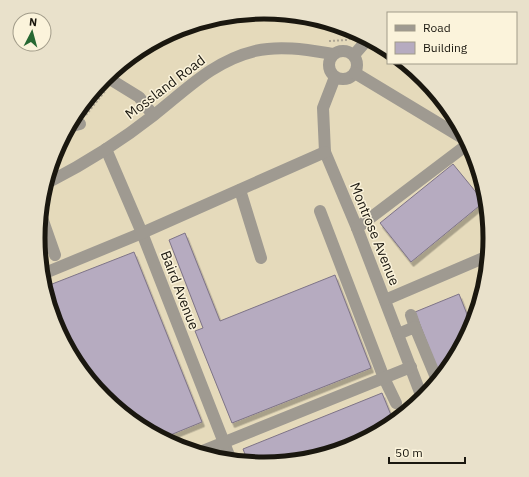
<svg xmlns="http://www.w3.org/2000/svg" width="529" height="477" viewBox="0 0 529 477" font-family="'IBM Plex Sans',sans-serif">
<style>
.built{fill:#e5dabb}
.building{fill:#b6abc0;stroke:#7e7487;filter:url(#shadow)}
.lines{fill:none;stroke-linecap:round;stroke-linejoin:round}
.path{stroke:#aea694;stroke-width:2;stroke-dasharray:2 2;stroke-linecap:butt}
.minor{stroke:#9f9a91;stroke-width:12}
.labels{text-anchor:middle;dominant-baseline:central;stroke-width:3;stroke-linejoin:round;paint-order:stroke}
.street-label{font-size:14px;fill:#1a170f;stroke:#fbf3db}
.rim{fill:none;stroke:#1a170f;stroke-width:5}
</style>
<defs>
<filter id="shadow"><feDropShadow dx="2.5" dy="4.5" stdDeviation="0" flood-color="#0004"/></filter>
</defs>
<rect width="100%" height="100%" fill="#eee5ce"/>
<circle class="built" cx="264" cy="239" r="224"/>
<g class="building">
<polygon points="453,164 484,202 411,262 380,223"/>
<polygon points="185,233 220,321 335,275 371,368 232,423 195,331 203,328 169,240"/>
<polygon points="134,252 202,422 163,438 104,398 55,325 47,286"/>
<polygon points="459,294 472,327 440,376 415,312"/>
<polygon points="382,393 393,420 351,448 264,465 248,462 243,449"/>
</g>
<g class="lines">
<g class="path">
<polyline points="329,41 347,40 356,36"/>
<polyline points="86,115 106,90"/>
</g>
<g class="minor">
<circle cx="343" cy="65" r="14"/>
<polyline points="354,55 367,40"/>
<polyline points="355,73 466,140"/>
<polyline points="335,77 323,108 325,152 357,228 423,400"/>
<polyline points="105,78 113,81 139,97 153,115"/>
<polyline points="72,126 80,124"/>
<polyline points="106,149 142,233 230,458"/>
<path d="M49 182C86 163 121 141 154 115 186 90 213 61 255 51 281 45 308 50 333 54"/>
<polyline points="240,190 261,258"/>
<polyline points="320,211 384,378 396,403"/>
<polyline points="42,218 55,255"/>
<polyline points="357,228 468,144"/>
<polyline points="45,273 142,233 325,152"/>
<polyline points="385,300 488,256"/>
<polyline points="411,315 415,327"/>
<polyline points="398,334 415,327 437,380"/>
<polyline points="200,452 411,367"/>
</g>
</g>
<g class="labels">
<g class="street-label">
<text transform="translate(165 87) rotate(-37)">Mossland Road</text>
<text transform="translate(375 234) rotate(68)">Montrose Avenue</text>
<text transform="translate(180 290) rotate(69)">Baird Avenue</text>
</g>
</g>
<path d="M0 0H529V477H0ZM45 238a219 219 0 1 1 438 0a219 219 0 1 1-438 0Z" fill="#e9e1cb" fill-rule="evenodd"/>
<path class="rim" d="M45 238a219 219 0 1 1 438 0a219 219 0 1 1-438 0Z"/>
<rect x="387" y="12" width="130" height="52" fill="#fbf3db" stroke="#a19b89"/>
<rect x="395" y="25" width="20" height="6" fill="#9f9a91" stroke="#a19b89"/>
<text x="423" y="32" font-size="12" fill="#1a170f">Road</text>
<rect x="395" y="42" width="20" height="12" fill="#b6abc0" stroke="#a19b89"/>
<text x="423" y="52" font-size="12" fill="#1a170f">Building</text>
<g transform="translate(32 32) rotate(6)"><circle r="19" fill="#fbf3db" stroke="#a19b89"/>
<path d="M0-3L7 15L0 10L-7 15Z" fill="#276832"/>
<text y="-6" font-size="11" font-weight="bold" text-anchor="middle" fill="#1a170f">N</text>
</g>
<path d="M389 457v6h76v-6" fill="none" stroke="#1a170f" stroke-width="2"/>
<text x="395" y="457" font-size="12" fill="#1a170f" stroke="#fbf3db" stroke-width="3" paint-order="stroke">50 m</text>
</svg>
